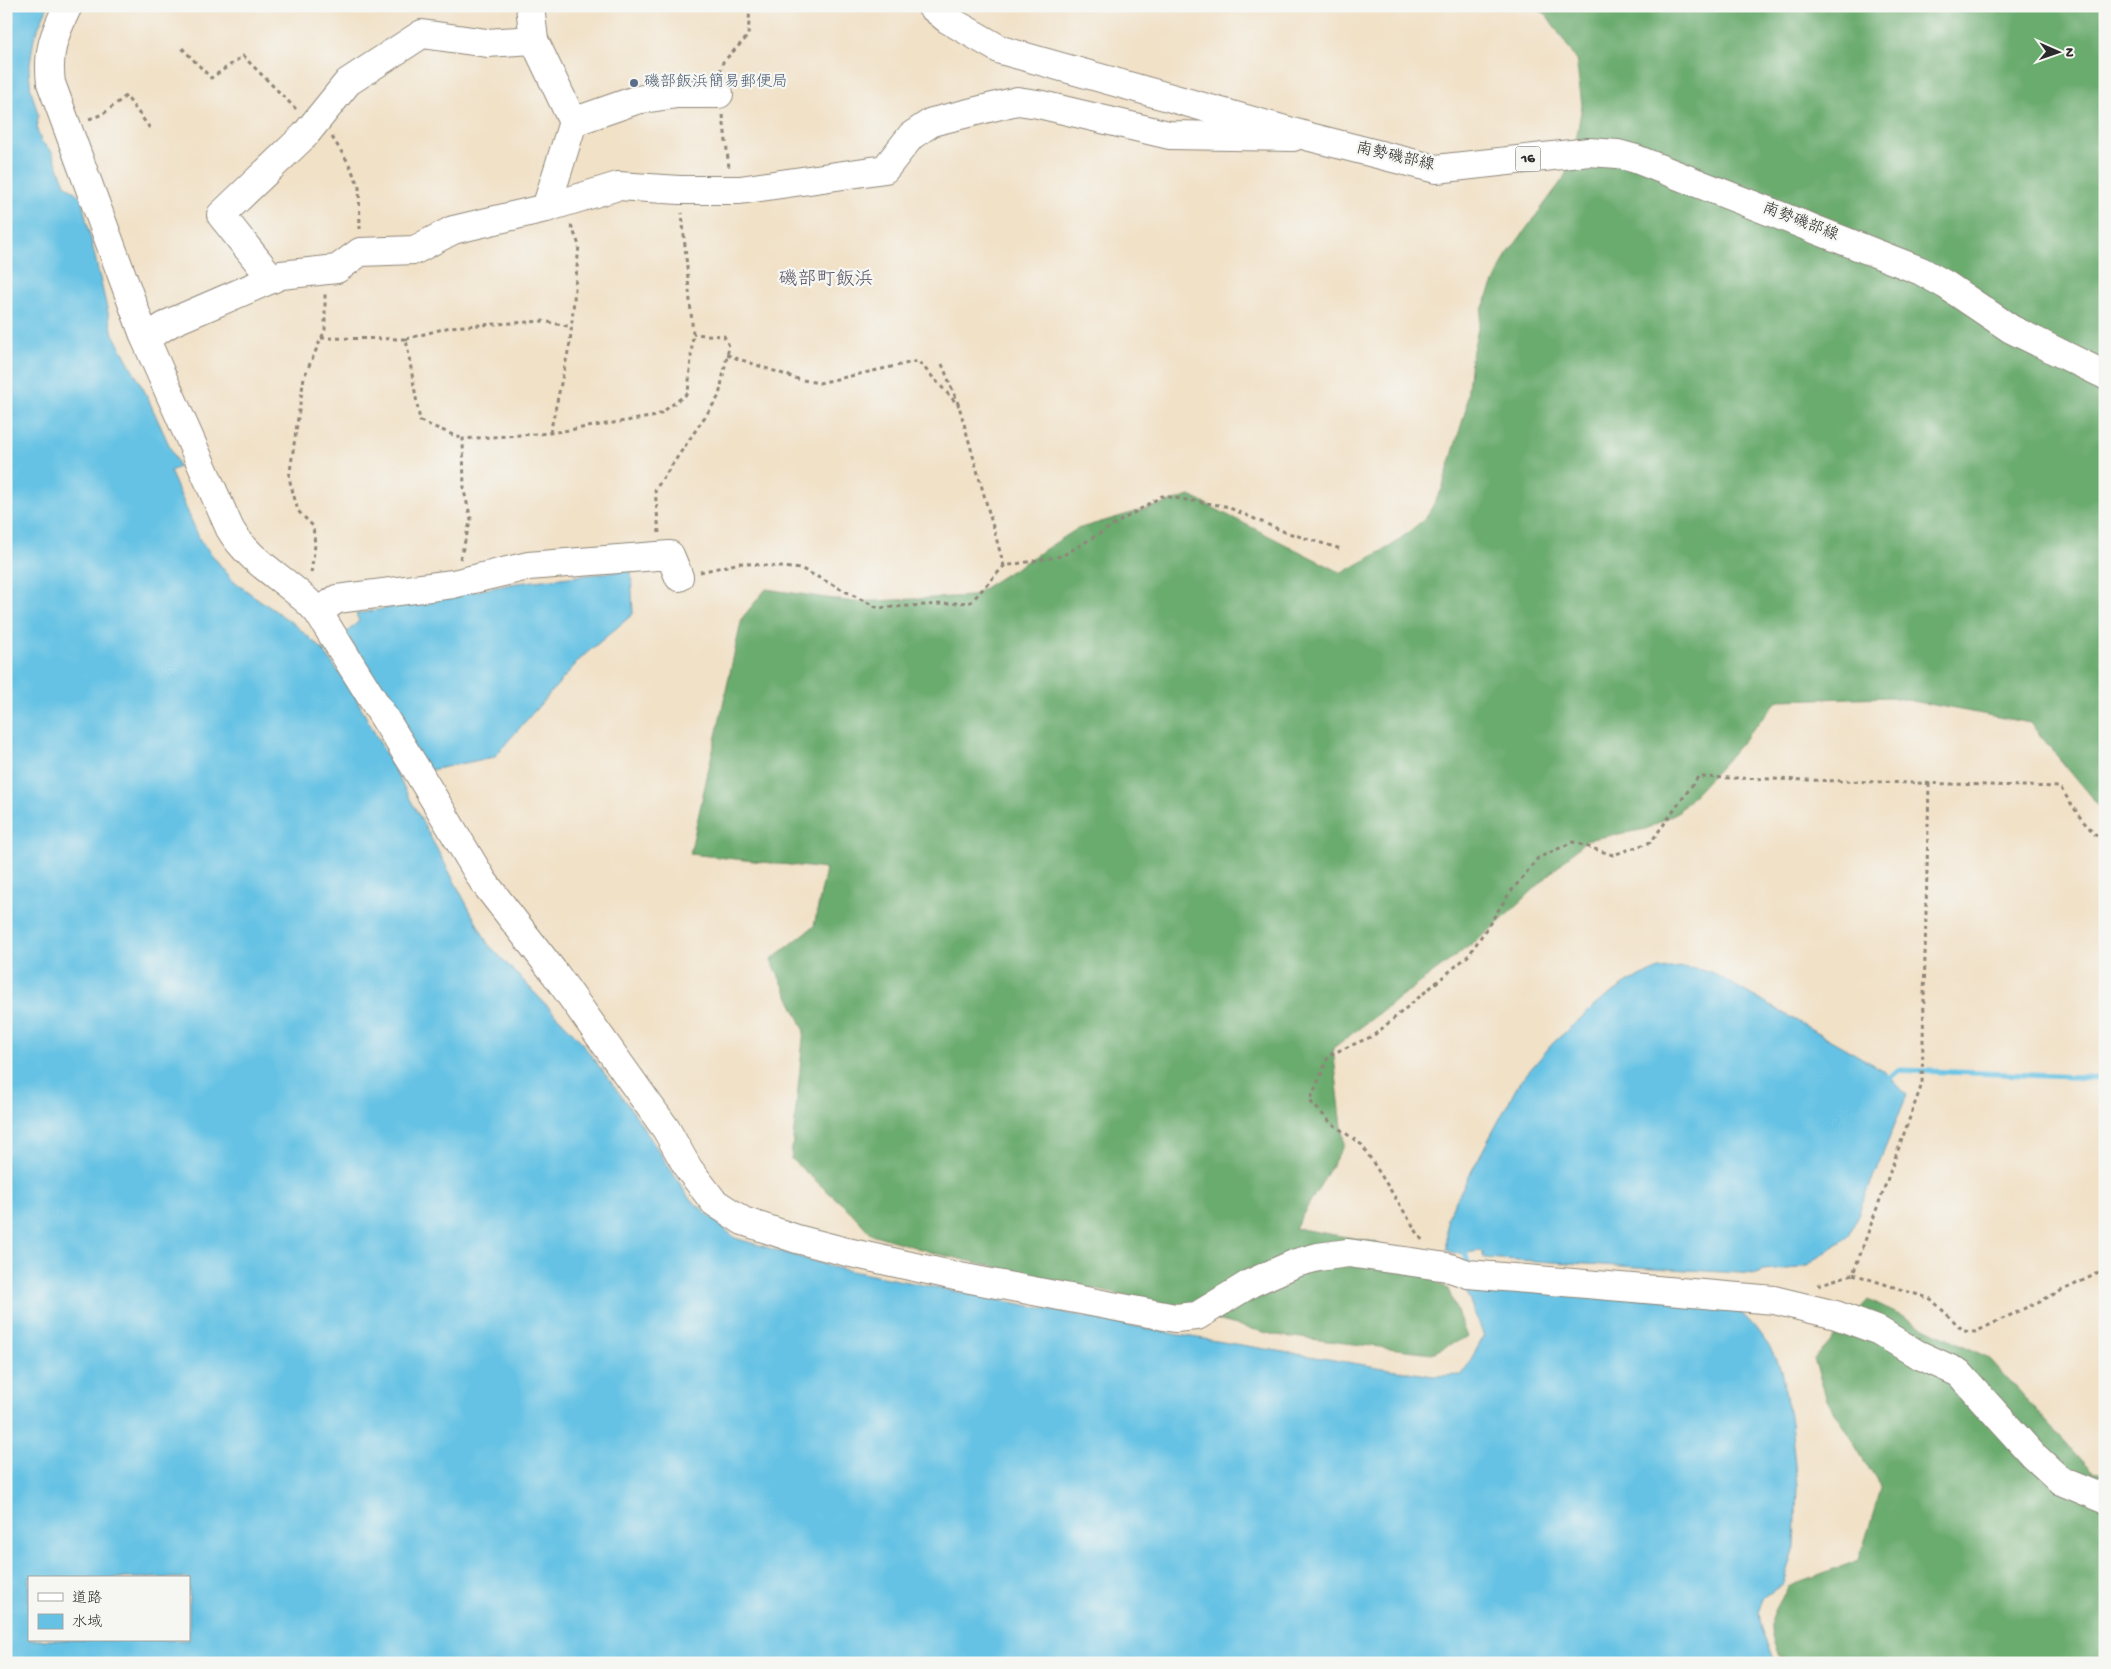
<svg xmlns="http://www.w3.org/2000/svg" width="2111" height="1669" viewBox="0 0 2111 1669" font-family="'Gochi Hand','Klee One',sans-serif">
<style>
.forest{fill:#6bab6e;stroke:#4b6b4c}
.water{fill:#66c2e4;stroke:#487688;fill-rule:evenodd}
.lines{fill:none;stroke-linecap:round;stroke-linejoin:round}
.stream{stroke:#66c2e4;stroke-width:5.5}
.minor-casing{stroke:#8e8679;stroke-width:30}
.major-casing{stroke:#8e8679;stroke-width:30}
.path{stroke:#8e8679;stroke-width:3;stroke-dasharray:4 4;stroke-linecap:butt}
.minor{stroke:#fff;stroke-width:28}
.major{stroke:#fff;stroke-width:28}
.service-dot{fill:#5c6f8a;stroke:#f6f6f2;stroke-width:2}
.labels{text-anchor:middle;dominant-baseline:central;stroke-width:4.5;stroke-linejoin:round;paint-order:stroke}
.shield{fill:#f6f6f2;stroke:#686867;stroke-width:1}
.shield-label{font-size:15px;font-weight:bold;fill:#2b2b2b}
.service-label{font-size:16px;fill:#4e5e75;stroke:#f6f6f2;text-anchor:start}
.street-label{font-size:16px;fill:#2b2b2b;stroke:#f6f6f2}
.quarter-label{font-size:19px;fill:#5a5666;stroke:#f6f6f2}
</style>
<rect width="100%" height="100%" fill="#f6f6f2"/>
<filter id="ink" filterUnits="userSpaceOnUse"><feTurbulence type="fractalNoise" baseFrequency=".02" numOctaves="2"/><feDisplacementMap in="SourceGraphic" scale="10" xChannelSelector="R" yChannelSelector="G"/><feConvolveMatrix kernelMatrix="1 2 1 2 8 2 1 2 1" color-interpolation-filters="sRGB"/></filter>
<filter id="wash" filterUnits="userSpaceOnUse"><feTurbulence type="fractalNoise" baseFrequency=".0096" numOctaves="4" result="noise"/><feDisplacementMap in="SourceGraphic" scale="20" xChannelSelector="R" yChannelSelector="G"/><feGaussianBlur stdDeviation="1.12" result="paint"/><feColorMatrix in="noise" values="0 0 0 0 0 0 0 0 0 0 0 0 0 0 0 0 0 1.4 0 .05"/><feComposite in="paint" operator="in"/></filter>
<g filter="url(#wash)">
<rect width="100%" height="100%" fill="#f1e1c7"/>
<g class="forest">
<polygon points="1533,6 2105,6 2105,814 2030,723 1891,697 1778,700 1724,763 1678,812 1646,829 1586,840 1493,928 1333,1048 1344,1145 1295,1228 1375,1242 1448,1289 1467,1337 1432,1353 1275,1335 1124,1296 934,1253 871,1234 851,1212 791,1159 804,1029 771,960 814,926 826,869 690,854 742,618 766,589 854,602 972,596 1077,529 1190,496 1342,573 1391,546 1426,518 1442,489 1466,409 1471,359 1483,307 1506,256 1563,179 1573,159 1582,105 1576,59 1546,14"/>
<path d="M1868 1300 1987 1357 2093 1472 2105 1474V1663H1781C1766 1621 1767 1625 1788 1587L1859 1560 1881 1488 1827 1400 1814 1359Z"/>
</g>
<g class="water">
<path d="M6 6H48L34 38 29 71 31 90 38 114 37 130 41 141 52 152 65 184 81 197 113 334 145 392 179 467 170 471 200 540 234 582 294 624 322 649 351 689 488 944 578 1038 634 1113 689 1198 735 1238 836 1268 1179 1335 1433 1376 1462 1375 1484 1336 1466 1292 1482 1289 1732 1303 1754 1326 1771 1349 1781 1370 1791 1423 1797 1486 1795 1548 1784 1583 1763 1598 1758 1613 1760 1625 1774 1663H6ZM29 1578H189V1640H29Z"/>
<polygon points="631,570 633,614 582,657 494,757 426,771 346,633 359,621 356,614 517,583"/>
<polygon points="1683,967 1711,972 1883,1070 1907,1095 1849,1236 1809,1264 1798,1268 1763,1271 1756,1274 1484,1258 1482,1251 1453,1254 1447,1250 1447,1217 1519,1083 1553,1043 1599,1002 1630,981 1659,969"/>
</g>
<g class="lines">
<g class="stream">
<polyline points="1886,1082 1898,1070 2103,1078 2105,1065"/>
<polyline points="1467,1246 1465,1253 1469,1266"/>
</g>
</g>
</g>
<g filter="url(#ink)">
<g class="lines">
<defs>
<g id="minor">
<path d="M68 6C54 34 47 52 51 83L145 338 230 529C251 565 291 581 318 612L415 767 483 881 556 975 666 1129 688 1168 714 1202 743 1221 797 1239 847 1252 960 1277 1175 1318 1197 1316 1251 1283 1296 1263 1318 1257 1348 1253 1447 1267 1468 1274 1774 1300 1836 1315 1879 1331 1917 1354 1959 1373 2032 1454 2061 1481 2105 1499"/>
<polyline points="530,6 534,40 573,122 546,208"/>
<polyline points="573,122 636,100 677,94 719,94"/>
<polyline points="272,279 221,215 305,135 348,82 422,34 487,43 534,40"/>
<polyline points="145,338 172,322 281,275 337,269 360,252 415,250 453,230 546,208 618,186 680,190 740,190 885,169 911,136 932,122 1017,101 1038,104 1169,135 1293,137"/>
<polyline points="318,612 337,599 453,584 528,566 670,555 679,577"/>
</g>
<polyline id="major" points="931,6 947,19 1001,50 1310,137 1436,169 1589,152 1618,154 1636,159 1921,271 1946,285 2011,329 2105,375"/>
</defs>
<use href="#minor" class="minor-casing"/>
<use href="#major" class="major-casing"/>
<g class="path">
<polyline points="182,48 211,78 243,56 296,109"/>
<polyline points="720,72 723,62 748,36 750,6"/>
<polyline points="723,115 729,168"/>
<polyline points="89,119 103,114 126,96 152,131"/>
<polyline points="332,137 348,162 359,187 360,229"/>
<polyline points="321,338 406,339 420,421 463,439"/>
<polyline points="406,339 450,327 543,321 572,327"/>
<polyline points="727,355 798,379 819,383 918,361 959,406"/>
<polyline points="942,364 959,406 1004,566"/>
<polyline points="550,433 570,343 579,245 571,225"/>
<polyline points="659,533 655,490 719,396 729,346 724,336 693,334"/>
<polyline points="460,559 471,519 464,491 463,439 550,433 657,416 688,393 693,334 682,213"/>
<polyline points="700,572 740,563 802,569 878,608 971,602 1004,566 1062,556 1162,496 1225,506 1285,532 1341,549"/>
<polyline points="311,573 315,545 313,526 298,511 289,478 304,377 325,330 325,293"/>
<polyline points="1422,1240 1362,1145 1330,1122 1310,1101 1329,1055 1373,1036 1469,955 1509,894 1538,858 1573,842 1613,855 1651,842 1698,777 2060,787 2082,820 2105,845"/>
<polyline points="1853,1274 1931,1299 1964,1331 1975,1332 2105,1270"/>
<polyline points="1818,1285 1853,1274 1922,1084 1929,783"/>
</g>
<use href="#minor" class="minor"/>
<use href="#major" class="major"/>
</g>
</g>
<circle class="service-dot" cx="634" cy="83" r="5"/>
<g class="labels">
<rect class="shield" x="1515.5" y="146.5" width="25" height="25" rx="4"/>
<g class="shield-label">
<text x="1528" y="159">16</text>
</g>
<g class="service-label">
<text x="644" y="83">磯部飯浜簡易郵便局</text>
</g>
<g class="street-label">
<text transform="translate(1395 158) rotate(13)">南勢磯部線</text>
<text transform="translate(1800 223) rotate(21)">南勢磯部線</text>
</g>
<g class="quarter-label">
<text x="826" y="280">磯部町飯浜</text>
</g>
</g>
<rect width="2111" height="1669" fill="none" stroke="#f6f6f2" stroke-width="25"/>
<rect x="28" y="1576" width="162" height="65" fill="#f6f6f2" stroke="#a5a5a2"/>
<rect x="38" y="1593" width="25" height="8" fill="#ffffff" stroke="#a5a5a2"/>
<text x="72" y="1602" font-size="15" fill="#2b2b2b">道路</text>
<rect x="38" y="1614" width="25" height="15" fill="#66c2e4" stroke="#a5a5a2"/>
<text x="72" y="1626" font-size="15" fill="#2b2b2b">水域</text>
<g transform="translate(2058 52) rotate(92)" stroke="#f6f6f2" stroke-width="4" paint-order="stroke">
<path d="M0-4L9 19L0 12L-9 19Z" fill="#2b2b2b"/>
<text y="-8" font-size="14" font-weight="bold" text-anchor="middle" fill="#2b2b2b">N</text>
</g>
</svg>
